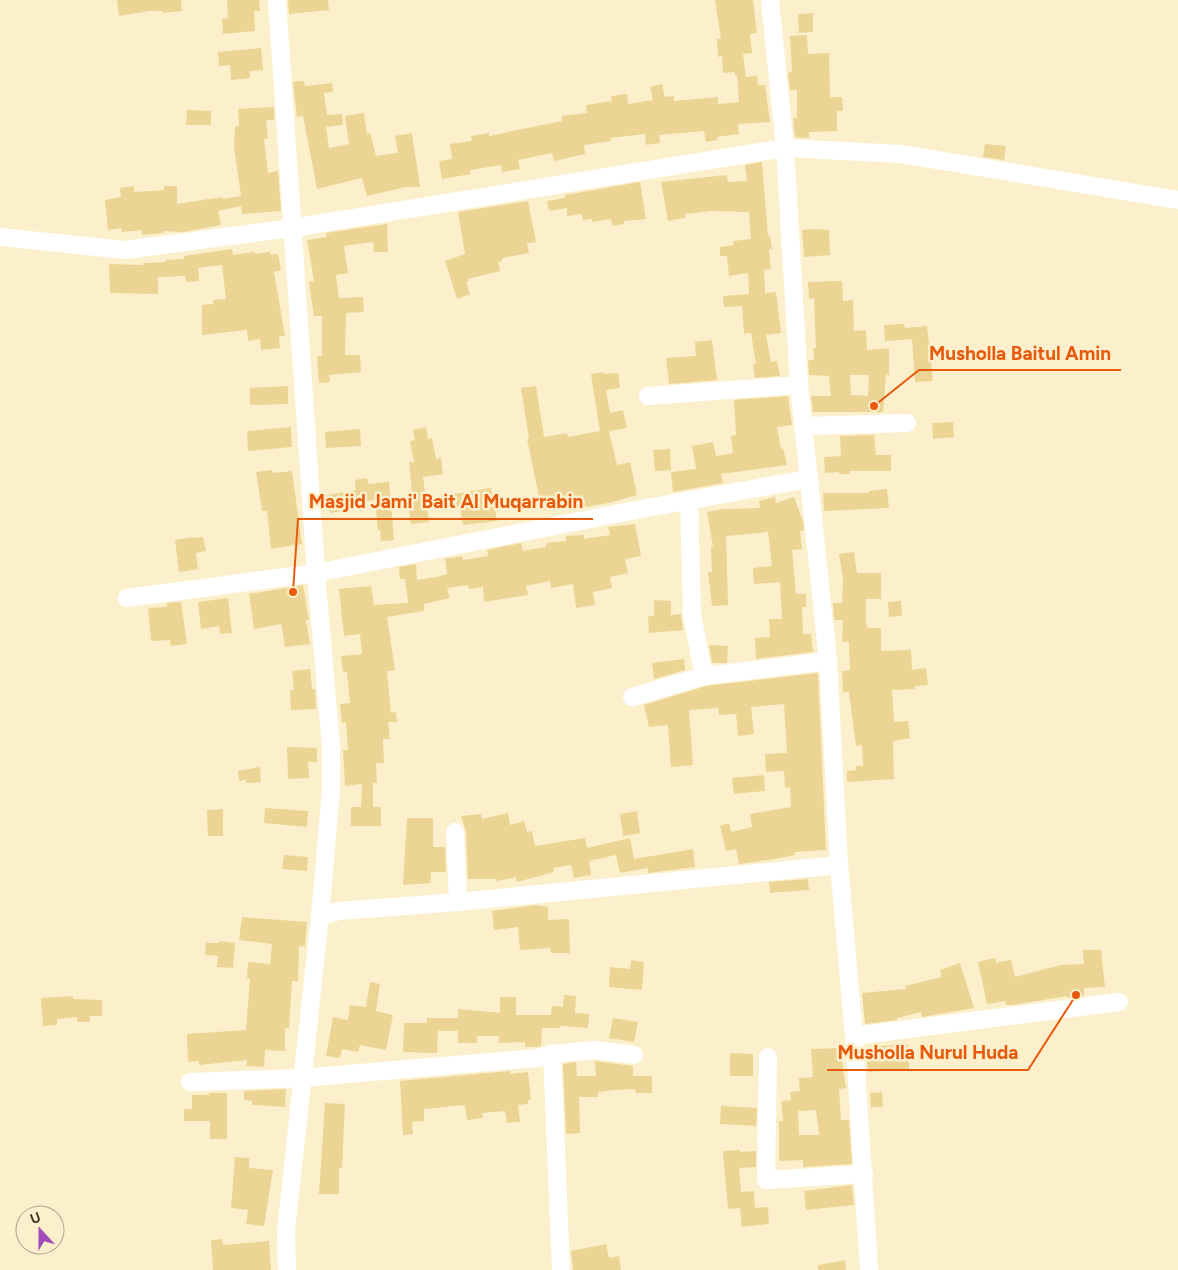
<svg xmlns="http://www.w3.org/2000/svg" width="1178" height="1270" viewBox="0 0 1178 1270" font-family="Figtree,sans-serif">
<style>
.building{fill:#ebd494;fill-rule:evenodd}
.lines{fill:none;stroke-linecap:round;stroke-linejoin:round}
.minor{stroke:#fff;stroke-width:18}
.leader{fill:none;stroke:#e8590c;stroke-width:2}
.callout-dot{fill:#e8590c;stroke:#fcf0cc;stroke-width:2}
.callout-label{font-size:19px;text-anchor:middle;font-weight:bold;fill:#e8590c;stroke:#fcf0cc;stroke-width:5;stroke-linejoin:round;paint-order:stroke}
</style>
<rect width="100%" height="100%" fill="#fcf0cc"/>
<g class="building">
<polygon points="117,0 181,0 182,11 163,13 162,11 149,11 119,16"/>
<polygon points="227,0 259,0 260,11 254,11 255,31 223,34 222,19 228,18"/>
<polygon points="288,0 328,0 329,10 289,14"/>
<polygon points="715,0 753,0 757,33 750,34 752,53 743,54 746,77 757,76 758,85 765,85 770,122 738,124 739,134 717,137 718,140 706,142 704,131 659,135 660,143 646,145 645,134 610,138 611,141 584,145 585,154 554,161 552,153 518,160 520,169 502,172 501,165 470,170 471,174 442,179 439,161 452,159 450,144 472,141 471,136 489,133 489,136 562,121 562,116 587,113 586,105 612,101 611,96 627,94 628,104 653,100 650,87 662,84 665,97 674,96 674,101 718,97 718,104 739,102 737,75 735,75 734,72 723,73 722,56 718,57 717,39 721,39"/>
<polygon points="813,13 813,32 799,33 798,14"/>
<polygon points="807,35 808,54 829,53 830,97 842,97 843,111 837,111 837,131 809,132 809,138 795,137 793,118 797,118 797,90 790,90 788,73 792,72 790,36"/>
<polygon points="261,48 263,70 250,71 250,78 231,80 230,65 219,66 218,52"/>
<polygon points="304,81 305,86 332,83 333,92 324,93 327,115 342,114 343,125 326,127 329,148 349,144 345,116 364,113 367,134 370,133 376,156 398,153 395,136 412,133 420,187 406,187 367,196 362,178 317,189 303,116 297,117 294,92 293,82"/>
<polygon points="274,107 274,120 266,120 268,139 264,139 268,173 278,171 281,211 242,214 241,206 218,211 221,225 184,232 163,231 163,233 142,235 142,230 122,232 121,228 108,230 105,200 121,197 120,188 134,186 134,192 164,190 164,186 177,186 177,204 222,197 223,199 241,196 234,147 235,127 239,126 238,109"/>
<polygon points="187,110 211,111 211,125 186,125"/>
<polygon points="985,144 1006,146 1004,160 983,157"/>
<polygon points="762,162 768,237 770,236 772,249 769,249 771,269 764,270 765,293 776,292 781,333 766,335 771,362 777,361 780,376 755,378 753,364 756,364 751,333 744,334 742,306 724,307 723,296 749,294 748,273 729,276 727,256 720,256 720,247 734,245 733,241 751,239 749,212 711,211 685,214 685,218 668,221 661,182 727,175 728,182 747,181 745,165"/>
<polygon points="640,182 646,219 624,221 624,224 612,226 611,219 592,222 592,219 583,220 582,214 567,216 567,208 549,211 547,201 565,198 565,195"/>
<polygon points="528,201 536,242 527,243 529,253 502,258 502,261 498,262 500,271 468,279 469,281 466,282 470,294 457,299 445,261 465,254 458,212"/>
<polygon points="387,224 388,252 374,252 373,242 344,246 348,273 336,275 339,298 363,297 364,312 346,313 345,355 360,355 361,372 329,375 330,382 319,383 317,356 322,356 322,316 314,316 309,282 314,281 307,240 327,237 326,233"/>
<polygon points="814,229 829,230 830,255 804,257 802,230"/>
<polygon points="232,249 233,255 254,252 255,254 270,252 271,255 278,254 281,270 274,272 285,336 279,336 280,348 261,350 260,339 248,341 247,330 202,335 202,305 213,304 213,300 226,299 222,265 198,268 199,281 186,282 185,276 158,277 158,294 110,293 109,264 143,265 143,263 166,262 166,260 184,259 184,256"/>
<path d="M842 281 843 301 853 300 854 331 866 330 867 350 889 348V375H886L883 412H813L811 396H831L829 376 809 375 808 360H814L813 348H816L814 298 809 299 808 282ZM850 375H869L868 396 851 395Z"/>
<polygon points="904,324 905,328 927,326 933,381 915,382 912,339 885,341 884,325"/>
<polygon points="712,340 717,380 669,384 666,358 696,356 695,342"/>
<polygon points="604,372 605,374 618,373 620,388 606,390 610,413 623,410 627,428 609,431 617,465 630,462 637,495 609,503 584,507 583,503 542,511 527,439 529,438 521,388 536,386 544,437 567,433 568,437 600,431 591,374"/>
<polygon points="288,386 288,404 250,405 250,388"/>
<polygon points="788,396 792,425 777,427 781,449 783,448 787,465 721,474 723,483 673,492 671,472 696,469 692,446 713,442 716,456 733,453 731,436 736,435 734,400"/>
<polygon points="953,422 954,437 933,439 932,423"/>
<polygon points="291,427 292,447 248,451 247,431"/>
<polygon points="426,427 428,439 432,438 436,459 441,458 443,474 423,477 429,522 411,524 409,511 414,511 409,462 414,462 410,441 415,440 413,430"/>
<polygon points="360,429 361,446 326,448 325,432"/>
<polygon points="874,435 876,455 891,455 891,471 850,471 850,474 839,474 839,472 825,473 824,457 841,456 840,436"/>
<polygon points="670,449 671,470 655,471 653,450"/>
<polygon points="272,470 273,473 292,471 302,544 271,549 267,511 262,511 256,472"/>
<polygon points="367,478 368,484 389,482 394,540 381,541 380,530 378,530 375,500 354,502 355,509 330,513 327,495 356,490 355,480"/>
<polygon points="491,488 497,521 463,525 460,507 456,507 454,494"/>
<polygon points="887,489 889,508 824,511 823,493 869,493 869,491"/>
<polygon points="775,497 776,503 794,497 803,521 804,531 800,531 802,549 792,550 796,594 806,594 806,607 802,607 803,634 811,634 813,652 756,659 755,638 770,637 769,619 782,619 780,582 754,584 753,568 772,566 768,532 726,536 728,605 712,606 708,572 712,572 711,547 713,547 707,512 723,509 760,508 759,501"/>
<polygon points="635,524 641,556 625,559 628,573 610,577 612,588 593,592 595,605 576,608 573,584 551,588 550,581 526,586 528,595 484,602 483,587 469,589 468,585 447,588 450,598 424,604 424,611 387,617 395,670 387,671 391,713 396,712 397,722 388,722 390,739 383,739 384,763 376,763 377,783 373,783 373,807 381,807 381,826 351,826 351,807 361,807 362,784 345,786 343,750 348,750 346,722 342,723 340,704 350,703 347,672 343,672 341,656 362,654 360,634 344,636 339,589 371,586 374,605 408,603 405,579 400,579 399,567 416,564 417,580 437,577 447,574 445,559 462,556 463,560 488,556 487,550 521,543 523,551 546,547 546,543 566,541 566,536 584,535 584,539 610,535 608,527"/>
<polygon points="193,537 193,538 203,537 206,551 196,553 198,569 179,572 175,540"/>
<polygon points="854,552 857,573 881,573 881,599 866,599 866,624 868,628 881,628 881,651 911,650 912,670 926,668 928,685 915,686 915,689 892,690 894,722 908,721 910,738 893,741 894,779 847,782 847,771 856,770 856,766 863,766 862,745 856,746 849,692 843,692 842,671 850,670 849,642 842,642 843,620 834,620 833,603 842,603 843,577 839,554"/>
<polygon points="303,585 309,620 306,620 310,644 285,647 281,624 254,629 249,594"/>
<polygon points="228,598 232,633 220,634 219,626 201,629 198,602"/>
<polygon points="654,600 671,601 671,615 681,614 683,630 649,633 648,616 654,616"/>
<polygon points="901,601 902,616 889,617 888,602"/>
<polygon points="181,602 187,644 171,646 170,640 151,641 148,608 167,607 167,603"/>
<polygon points="709,645 728,646 727,663 712,663"/>
<polygon points="684,659 685,670 654,679 652,663"/>
<polygon points="310,669 312,689 315,689 316,709 291,710 290,690 294,690 292,671"/>
<polygon points="818,673 826,850 795,852 795,855 775,859 739,864 736,849 726,851 720,826 729,823 731,832 752,827 750,814 791,807 790,787 785,788 784,771 766,772 765,754 787,753 784,704 751,707 754,734 738,736 736,714 719,715 718,708 689,710 693,765 671,767 668,725 649,727 644,705 706,686"/>
<polygon points="287,747 317,748 317,762 308,762 309,778 288,779"/>
<polygon points="260,767 261,782 246,783 246,780 239,781 238,771"/>
<polygon points="764,775 765,791 734,794 732,778"/>
<polygon points="265,808 308,811 307,827 264,823"/>
<polygon points="223,809 223,836 208,836 207,810"/>
<polygon points="637,811 640,833 623,836 620,814"/>
<polygon points="508,813 510,825 524,821 527,832 532,831 535,846 585,838 587,848 630,838 634,859 693,849 695,867 648,873 648,868 620,873 616,855 589,861 591,875 574,878 571,865 553,868 554,872 517,882 516,877 497,881 496,879 468,879 466,832 461,816 481,814 482,819"/>
<polygon points="407,818 433,818 433,847 445,847 446,872 431,872 430,883 403,885"/>
<polygon points="284,855 308,857 307,871 282,869"/>
<polygon points="808,879 809,890 770,893 769,882"/>
<polygon points="536,905 548,907 548,920 569,919 570,953 551,953 550,948 520,950 518,927 494,930 492,911"/>
<polygon points="242,917 307,922 305,947 299,946 298,981 292,981 289,1028 285,1028 285,1051 265,1050 264,1067 246,1066 247,1060 199,1065 199,1061 188,1062 187,1034 246,1030 250,979 247,978 248,962 270,964 272,944 239,940"/>
<polygon points="219,941 235,943 233,968 217,967 218,956 205,955 206,943 219,943"/>
<polygon points="1083,950 1101,950 1105,987 1084,988 1084,996 1067,998 1067,996 1013,1005 1006,1005 1005,1001 987,1004 978,962 995,958 996,963 1011,960 1015,977 1061,965 1084,964"/>
<polygon points="631,960 644,962 642,990 609,987 610,967 630,969"/>
<polygon points="960,963 974,1008 922,1017 921,1012 897,1018 897,1020 865,1024 862,993 906,989 905,986 942,977 940,970"/>
<polygon points="370,982 380,984 376,1011 393,1015 386,1050 360,1045 358,1052 342,1049 340,1058 326,1056 333,1017 348,1020 350,1005 366,1007"/>
<polygon points="564,995 576,996 575,1013 589,1014 588,1028 560,1026 559,1028 542,1028 541,1046 538,1047 525,1047 525,1042 499,1043 499,1036 477,1036 477,1043 458,1043 458,1031 438,1031 437,1053 403,1052 404,1023 427,1023 427,1018 458,1018 458,1009 500,1013 500,997 516,997 516,1015 551,1015 552,1006 563,1007"/>
<polygon points="73,996 73,999 102,1000 102,1016 90,1016 90,1022 77,1022 77,1017 57,1019 57,1025 43,1026 41,998"/>
<polygon points="613,1018 638,1022 634,1042 609,1038"/>
<polygon points="908,1044 909,1069 868,1072 866,1047"/>
<path d="M840 1048 846 1088 839 1089 841 1120H849L852 1164 803 1167V1160L779 1161V1121H783L781 1101 791 1100 790 1092 800 1091 799 1078 813 1077 811 1049ZM816 1110 819 1135H799L798 1111Z"/>
<polygon points="730,1053 753,1054 753,1076 730,1076"/>
<polygon points="595,1061 633,1066 633,1076 652,1076 652,1093 636,1093 635,1089 615,1090 598,1092 598,1097 579,1097 580,1133 566,1134 563,1064 576,1062 577,1076 596,1076"/>
<polygon points="510,1071 510,1074 528,1072 531,1099 528,1100 528,1104 518,1105 520,1122 507,1123 505,1111 482,1113 483,1118 467,1120 465,1105 424,1109 424,1121 412,1122 413,1134 403,1135 400,1081"/>
<polygon points="286,1089 285,1107 252,1105 252,1101 244,1100 244,1091"/>
<polygon points="882,1092 883,1107 871,1107 870,1093"/>
<polygon points="209,1093 227,1093 227,1139 210,1139 210,1121 184,1121 184,1109 192,1109 192,1095 209,1095"/>
<polygon points="325,1103 345,1104 342,1168 339,1168 339,1194 319,1194"/>
<polygon points="721,1106 757,1108 756,1126 720,1124"/>
<polygon points="740,1150 740,1152 756,1151 756,1167 739,1168 741,1192 754,1191 755,1208 768,1207 769,1224 742,1227 740,1208 728,1209 723,1151"/>
<polygon points="235,1157 249,1158 249,1168 273,1170 264,1226 246,1224 248,1210 231,1208"/>
<polygon points="852,1185 854,1205 806,1210 804,1191"/>
<polygon points="222,1239 223,1245 269,1241 271,1270 213,1270 211,1240"/>
<polygon points="606,1244 609,1258 619,1256 621,1270 573,1270 571,1251"/>
<polygon points="845,1260 846,1270 818,1270 818,1265"/>
</g>
<g class="lines">
<g class="minor">
<polyline points="277,0 316,573 331,746 331,791 320,916 286,1231 287,1270"/>
<polyline points="770,0 785,148 799,385 828,661 839,865 854,1036 869,1270"/>
<polyline points="0,237 125,250 292,228 785,148 901,154 1178,200"/>
<polyline points="648,396 799,385"/>
<polyline points="803,426 907,423"/>
<polyline points="689,500 692,615 704,676 828,661"/>
<polyline points="127,598 316,573 641,509 808,479"/>
<polyline points="632,697 704,676"/>
<polyline points="455,832 458,902"/>
<polyline points="320,916 339,911 458,902 839,865"/>
<polyline points="854,1036 1119,1002"/>
<polyline points="552,1054 594,1050 634,1055"/>
<polyline points="768,1057 766,1180 864,1174"/>
<polyline points="190,1082 301,1078 537,1058 552,1054 561,1270"/>
</g>
</g>
<path class="leader" d="M874 406L919 370H1121M293 592L298 519H593M1076 995L1028 1070H827"/>
<g class="callout-dot">
<circle cx="874" cy="406" r="5"/>
<circle cx="293" cy="592" r="5"/>
<circle cx="1076" cy="995" r="5"/>
</g>
<g class="callout-label">
<text x="1020" y="360">Musholla Baitul Amin</text>
<text x="446" y="508">Masjid Jami' Bait Al Muqarrabin</text>
<text x="928" y="1059">Musholla Nurul Huda</text>
</g>
<g transform="translate(40 1230) rotate(339)"><circle r="24" fill="#fcf0cc" stroke="#afa68a"/>
<path d="M0-4L9 19L0 12L-9 19Z" fill="#a14cba"/>
<text y="-8" font-size="14" font-weight="bold" text-anchor="middle" fill="#3b3628">U</text>
</g>
</svg>
